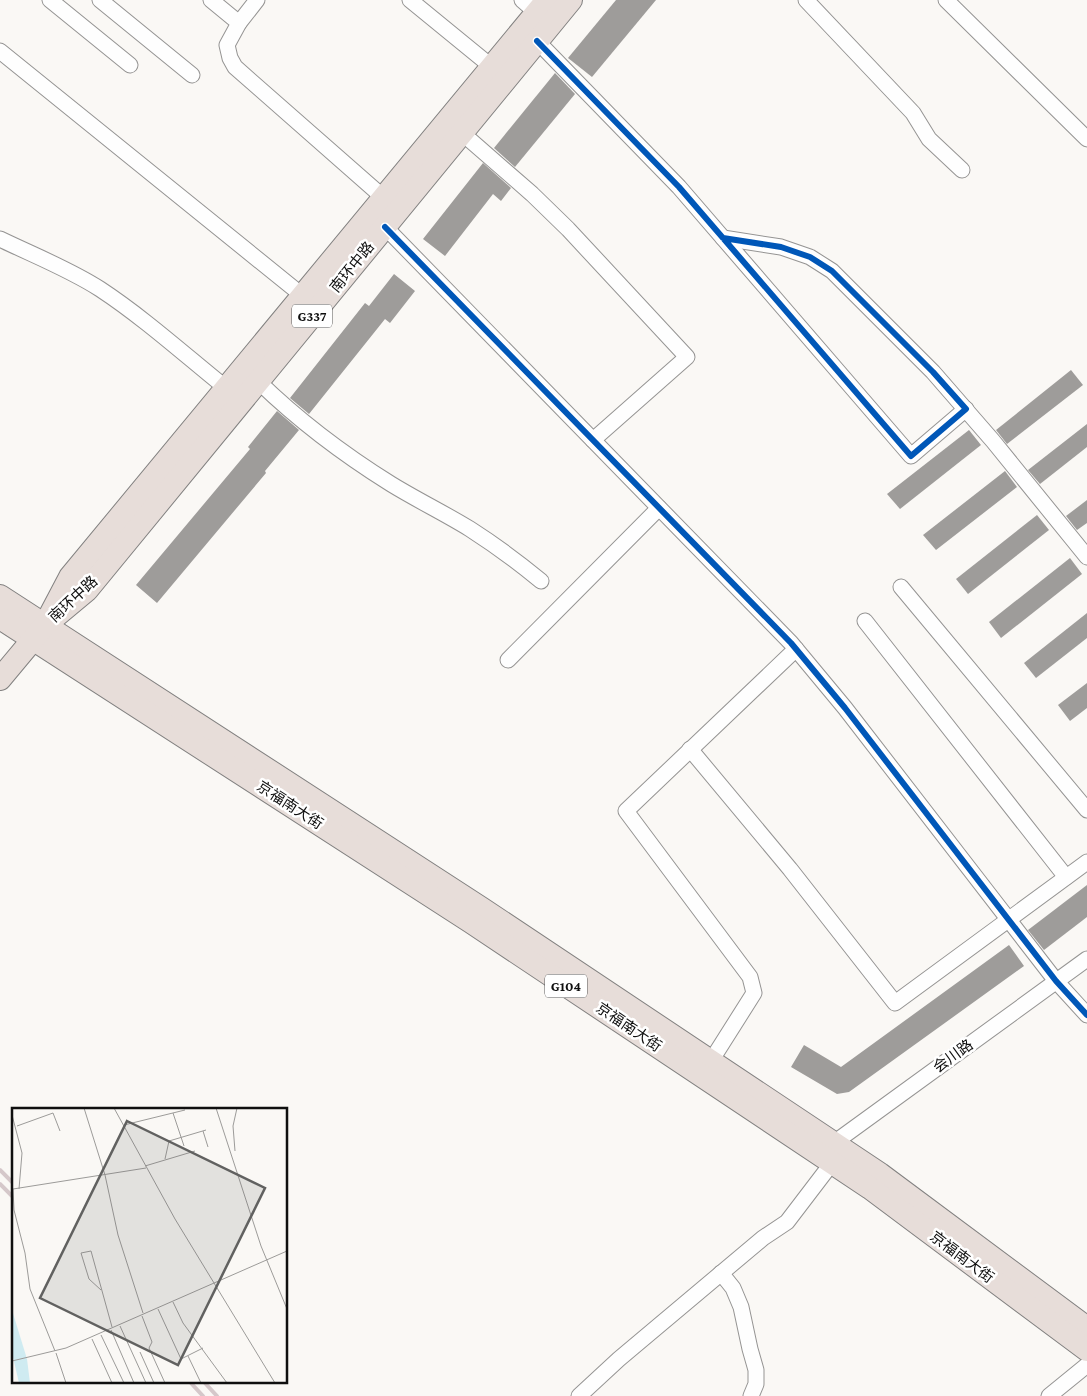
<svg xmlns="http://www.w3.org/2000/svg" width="1087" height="1396" viewBox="0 0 1087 1396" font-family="'Crimson Pro','Noto Sans SC',serif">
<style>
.building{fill:#9e9c9a}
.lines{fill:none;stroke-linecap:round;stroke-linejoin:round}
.minor-casing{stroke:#959493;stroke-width:17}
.highway-casing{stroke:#828180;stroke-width:24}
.minor{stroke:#fefefe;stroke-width:15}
.highway{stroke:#e7ddd9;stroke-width:22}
.rail{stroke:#d5c8ca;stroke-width:4}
.cycleway-casing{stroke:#fff;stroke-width:9}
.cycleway{stroke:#0057b8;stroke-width:6}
.labels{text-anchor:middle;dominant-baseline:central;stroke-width:5;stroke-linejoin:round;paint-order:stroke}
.shield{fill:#fff;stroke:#575757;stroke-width:1}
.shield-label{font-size:14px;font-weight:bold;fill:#0f0f0f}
.street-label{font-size:15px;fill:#0f0f0f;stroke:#fff}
.inset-road{fill:none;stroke:#9c9b99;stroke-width:1}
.view{fill:#616160;fill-opacity:0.15;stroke:#616160;stroke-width:2.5}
.inset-edge{fill:none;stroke:#0f0f0f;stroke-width:2.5}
</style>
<rect width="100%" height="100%" fill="#faf8f5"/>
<g class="building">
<polygon points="616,0 656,0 592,77 568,58"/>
<polygon points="555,73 575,94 515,167 494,148"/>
<polygon points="483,163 511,188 501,201 493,194 445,256 423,239"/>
<polygon points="394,274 415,291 390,323 385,319 309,414 290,398 365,303 369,306"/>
<polygon points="1071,370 1083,385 1007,444 996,430"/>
<polygon points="277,411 299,430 265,471 266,473 157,603 136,585 250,449 248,447"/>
<polygon points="1087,424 1087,447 1040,484 1028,470"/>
<polygon points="969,430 981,445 900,509 887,494"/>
<polygon points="1005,471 1017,487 936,550 923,535"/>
<polygon points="1087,500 1087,523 1077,530 1066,516"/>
<polygon points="1037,515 1049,530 968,594 956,579"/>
<polygon points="1070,558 1082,574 1001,638 989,622"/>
<polygon points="1087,613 1087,638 1036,678 1024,663"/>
<polygon points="1087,683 1087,708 1070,721 1058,705"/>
<polygon points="1087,885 1087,917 1044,950 1028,930"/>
<polygon points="1009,945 1024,966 849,1092 837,1094 791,1067 804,1045 841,1067"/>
</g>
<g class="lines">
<defs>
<g id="minor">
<polyline points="50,0 130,65"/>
<polyline points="100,0 192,75"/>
<polyline points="211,0 239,23 227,45 230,58 235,67 384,198"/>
<polyline points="410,0 492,67"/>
<polyline points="522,0 537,13"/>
<polyline points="806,0 913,113 929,139 962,170"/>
<polyline points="946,0 1087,139"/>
<polyline points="239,23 257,0"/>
<polyline points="537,41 679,187 911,456 966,409"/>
<polyline points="0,51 303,296"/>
<polyline points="462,133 532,194 568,229 687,357 593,440"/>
<polyline points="385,227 791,643 845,708 1056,981 1087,1015"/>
<polyline points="723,238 781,247 810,257 832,271 933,372 993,441 1087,557"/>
<path d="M0 239C33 255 69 269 100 289 144 318 185 355 226 388"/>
<path d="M258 381C298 420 343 454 391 484 417 500 444 513 470 529 495 545 518 562 541 581"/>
<polyline points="901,587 1087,810"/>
<polyline points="865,621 1066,877"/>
<polyline points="508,660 659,508"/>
<polyline points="690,749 790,869 895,1003 1087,862"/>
<polyline points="711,1061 754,993 750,977 626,811 796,649"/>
<polyline points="827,1148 1087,959"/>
<polyline points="721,1273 733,1288 741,1307 750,1349 756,1370 756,1384 751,1396"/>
<polyline points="579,1396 619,1359 763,1238 787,1222 832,1163"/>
<polyline points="1049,1396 1087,1365"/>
</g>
<g id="highway">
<polyline points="0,596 481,908 880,1174 1087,1328"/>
<polyline points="50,615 70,577 547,0"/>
<polyline points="0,618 471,922 870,1188 1087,1350"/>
<polyline points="0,679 45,625 87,590 571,0"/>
</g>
</defs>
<use href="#minor" class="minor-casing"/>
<use href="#highway" class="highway-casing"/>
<use href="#minor" class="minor"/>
<use href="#highway" class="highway"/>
<g class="rail">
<polyline points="0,1170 14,1184"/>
<polyline points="0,1184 14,1198"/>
<polyline points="190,1382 203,1396"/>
<polyline points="204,1382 217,1396"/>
</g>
<defs>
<g id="cycleway">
<polyline points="537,41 679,187 911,456 966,409 933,372 832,271 810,257 781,247 723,238"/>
<polyline points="385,227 791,643 845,708 1056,981 1087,1015"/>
</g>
</defs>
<use href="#cycleway" class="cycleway-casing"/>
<use href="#cycleway" class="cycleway"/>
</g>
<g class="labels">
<g class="shield">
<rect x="292" y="304.5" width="40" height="23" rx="4"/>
<rect x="545" y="974.5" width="42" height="23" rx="4"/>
</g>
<g class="shield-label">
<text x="312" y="316">G337</text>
<text x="566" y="986">G104</text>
</g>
<g class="street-label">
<text transform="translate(352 267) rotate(-51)">南环中路</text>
<text transform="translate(73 599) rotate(-43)">南环中路</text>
<text transform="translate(290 805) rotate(33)">京福南大街</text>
<text transform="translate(629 1027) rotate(34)">京福南大街</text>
<text transform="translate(953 1056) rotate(-36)">会川路</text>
<text transform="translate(962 1257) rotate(37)">京福南大街</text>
</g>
</g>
<g transform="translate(12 1108)">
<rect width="275" height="275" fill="#faf8f5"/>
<path d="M0 202 15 251 18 275H7L0 245Z" fill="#cfebf1"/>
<path class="inset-road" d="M72 0 93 67 106 127 131 205M102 0 163 111 263 275M204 0 249 138 275 201M161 5 172 38M0 7 10 45 7 81M112 17 173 2M5 18 41 5 48 23M191 23 196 39M223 43 221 18 225 0M153 51 157 33 194 22M133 58 183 43M1 81 2 102 13 145 18 181 43 243M1 81 134 60M89 182 77 171 69 145 79 143 100 219M161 194 171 215 215 275M146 201 169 251 191 240M130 208 140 234 137 240 153 275M108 218 134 275M99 222 122 275M89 227 112 275M80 231 100 275M128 244 142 275M44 245 54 275M176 248 189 275M0 253 54 240 275 143"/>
<path class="view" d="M115 13 253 80 166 257 28 190Z"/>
<rect width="275" height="275" class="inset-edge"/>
</g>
</svg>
